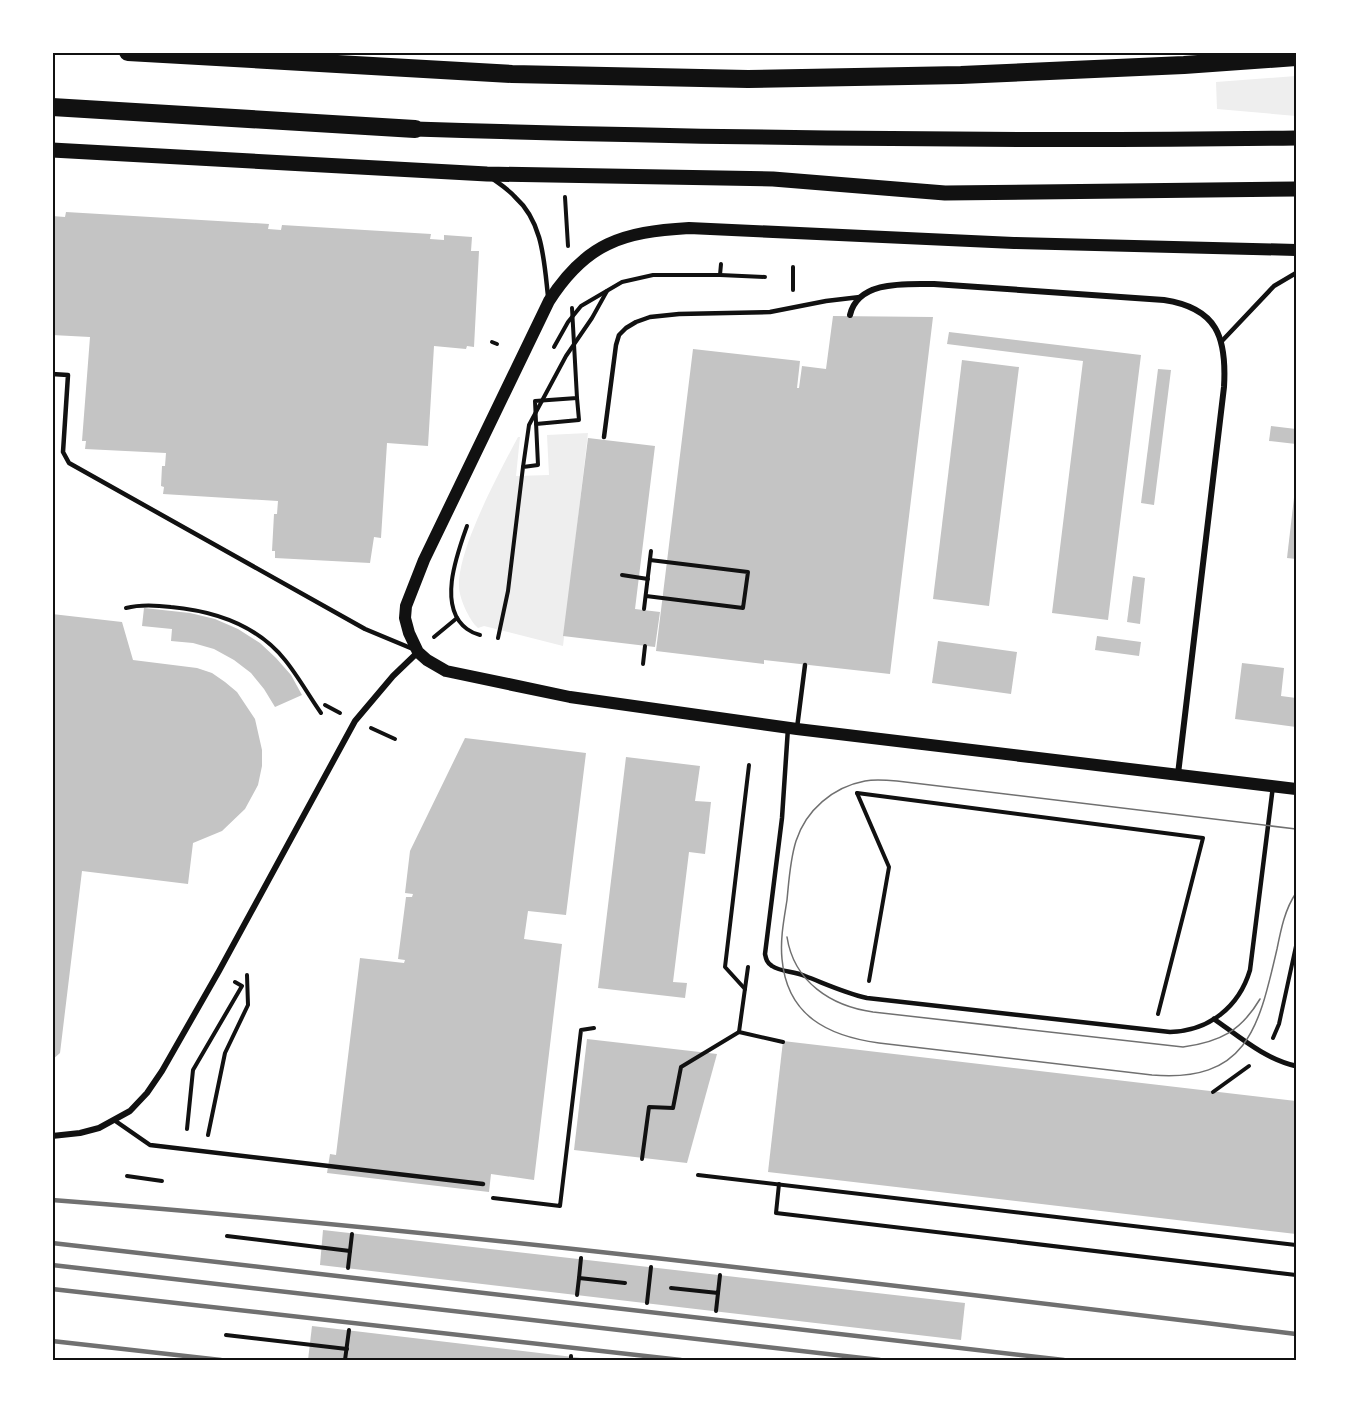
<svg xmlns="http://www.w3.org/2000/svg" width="1349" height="1413" viewBox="0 0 1349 1413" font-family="Arial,sans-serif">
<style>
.green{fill:#eee}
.building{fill:#c4c4c4}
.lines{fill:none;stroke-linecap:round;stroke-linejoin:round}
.path{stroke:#111;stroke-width:4}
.service{stroke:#111;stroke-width:4.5}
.pedestrian{stroke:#111;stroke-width:5}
.minor{stroke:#111;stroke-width:6}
.secondary{stroke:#111;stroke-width:12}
.primary{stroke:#111;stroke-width:15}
.motorway{stroke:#111;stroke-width:18}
.tram{stroke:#707070;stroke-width:1.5}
.rail{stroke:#707070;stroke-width:4.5}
.neatline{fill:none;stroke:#111;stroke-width:2}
</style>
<rect width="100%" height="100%" fill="#fff"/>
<g class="green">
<polygon points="1296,76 1296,116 1217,109 1216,82"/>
<path d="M588 433 563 646 484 626 478 628C469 620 459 598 459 586 458 548 500 471 518 437H520L516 476 549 475 547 435Z"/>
</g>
<g class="building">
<polygon points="66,212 269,224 268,229 281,230 282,225 431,234 430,239 444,240 444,235 472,237 471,251 479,251 474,347 467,346 466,349 434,346 428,446 387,443 381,538 374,537 370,563 275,558 275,551 272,551 274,514 277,514 278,501 163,494 164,487 161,486 162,466 165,466 166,453 85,449 86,441 82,441 90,337 52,335 52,216 65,217"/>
<polygon points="833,316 933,317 890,674 764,660 764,664 656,651 693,349 800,361 797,388 799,388 802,366 826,369"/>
<polygon points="949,332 1141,355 1108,620 1052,613 1083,361 947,344"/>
<polygon points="962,360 1019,367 989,606 933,599"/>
<polygon points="1158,369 1171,370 1154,505 1141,503"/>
<polygon points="1271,426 1296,429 1296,444 1269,441"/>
<polygon points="588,438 655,446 635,609 660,612 655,647 563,636"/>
<polygon points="1295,489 1296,489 1296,559 1287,558"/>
<polygon points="1133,576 1145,578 1140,624 1127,622"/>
<polygon points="144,608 190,613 215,619 238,629 260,643 276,658 291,675 302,695 275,707 264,689 251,673 234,660 214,649 193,643 171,641 172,629 142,626"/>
<polygon points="52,614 122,622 133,660 197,668 212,673 225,682 237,692 255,719 262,750 262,766 258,785 245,809 222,831 193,843 188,884 82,871 60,1053 52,1060"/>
<polygon points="1097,636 1141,642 1139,656 1095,650"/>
<polygon points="938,641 1017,652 1011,694 932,683"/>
<polygon points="1242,663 1284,668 1281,696 1296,698 1296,727 1235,719"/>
<polygon points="465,738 586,753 566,915 528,911 524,939 562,944 534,1180 491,1174 489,1192 327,1173 330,1154 336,1155 360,958 404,963 405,960 398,959 406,897 412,897 413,894 405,893 410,851"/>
<polygon points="626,757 700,766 695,801 711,802 705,854 689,852 673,982 687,983 685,998 598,988"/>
<polygon points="587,1039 717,1054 687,1163 574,1150"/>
<polygon points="783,1041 1296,1101 1296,1234 768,1172"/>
<polygon points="323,1230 965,1303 961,1340 320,1265"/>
<polygon points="312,1326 590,1359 590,1360 308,1360"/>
</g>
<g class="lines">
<g class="path">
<polyline points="565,197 568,246"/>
<polyline points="793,267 793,290"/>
<polyline points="720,275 765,277"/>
<polyline points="492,342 497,344"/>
<polyline points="554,347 568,322 581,306 622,282 653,275 720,275 721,264"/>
<polyline points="536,424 579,420 577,398"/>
<polyline points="523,467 529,425 566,356 592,318 607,291"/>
<path d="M467 526C457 554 437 607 467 629 471 632 476 634 480 635"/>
<polyline points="622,575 648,579"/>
<polyline points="646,596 743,608 748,572 650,560"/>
<path d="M126 608C141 604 155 605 171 607 214 611 257 625 285 660 298 676 309 696 321 713"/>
<polyline points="644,609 651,551"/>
<polyline points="434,637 457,618"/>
<polyline points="498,638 508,591 523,467 538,465 535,401 577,398 572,308"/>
<polyline points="643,664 645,646"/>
<polyline points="325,705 340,713"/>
<polyline points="371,728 395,739"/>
<polyline points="857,793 1203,838 1158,1014"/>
<polyline points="857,793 889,867 869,981"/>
<polyline points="748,967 739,1032 783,1042"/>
<polyline points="745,989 725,967 749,765"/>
<polyline points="1273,1038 1279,1024 1296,946"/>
<polyline points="1213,1092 1249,1066"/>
<polyline points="187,1129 193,1070 242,986 235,982"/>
<polyline points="208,1135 225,1053 248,1005 247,975"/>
<polyline points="642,1159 649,1107 673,1108 681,1067 739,1032"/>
<polyline points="698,1175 1296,1245"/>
<polyline points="127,1176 162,1181"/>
<polyline points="779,1184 776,1213 1296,1275"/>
<polyline points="493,1198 560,1206 581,1030 594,1028"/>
<polyline points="227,1236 350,1251"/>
<polyline points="581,1258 579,1278 625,1283"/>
<polyline points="348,1268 352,1234"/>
<polyline points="671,1288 718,1293 720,1275"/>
<polyline points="577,1295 579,1278"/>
<polyline points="647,1303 651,1267"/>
<polyline points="716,1311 718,1293"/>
<polyline points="226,1335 347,1349"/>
<polyline points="345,1360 349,1330"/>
<polyline points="571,1360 571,1356"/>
</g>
<g class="service">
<path d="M493 179C501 185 509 190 515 197 543 222 544 261 548 296"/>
<polyline points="1221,342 1274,286 1296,273"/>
<polyline points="52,374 68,375 63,452 69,463 365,629 413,649"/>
<polyline points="604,437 616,345 619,335 626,328 636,322 650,317 679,314 770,312 826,301 860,297"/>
<path d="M788 728 782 818 765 954C766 959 767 963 772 966 781 972 793 971 805 976 826 984 845 993 867 998L1170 1032C1209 1031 1239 1007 1250 970L1273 786"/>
<polyline points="797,728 805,665"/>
<polyline points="114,1120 150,1145 483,1184"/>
</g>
<path class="pedestrian" d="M1214 1019C1241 1038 1265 1059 1296 1066"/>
<g class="minor">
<path d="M850 315C858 280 906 284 934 284L1164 300C1217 308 1227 337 1224 387L1178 774"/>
<polyline points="52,1136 80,1133 99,1128 130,1111 147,1093 162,1071 219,971 355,721 393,676 418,652"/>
</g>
<path class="secondary" d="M1296 250 1014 243 689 228C622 232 586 243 549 301L424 560 406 606 405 618 409 633 418 652 427 660 446 671 570 697 797 729 1296 789"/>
<g class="primary">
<path d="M415 129C709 138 1003 142 1296 138"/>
<polyline points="52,150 487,174 773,179 945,193 1296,189"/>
</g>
<g class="motorway">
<polyline points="128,52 512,74 748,79 961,75 1184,65 1296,57"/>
<polyline points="52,107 415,129"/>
</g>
<g class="tram">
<path d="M1296 829 897 781C886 780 875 779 865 781 833 787 806 810 796 841 790 860 789 880 787 900 784 919 780 939 782 959 787 1016 828 1036 879 1043L1152 1075C1248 1083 1259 1026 1277 949 1281 929 1285 909 1296 893"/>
<path d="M787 937C794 982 831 1006 873 1012L1183 1047C1220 1042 1241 1031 1260 999"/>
</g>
<g class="rail">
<path d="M52 1200C468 1232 882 1284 1296 1334"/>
<polyline points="52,1243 1064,1360"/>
<polyline points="52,1265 880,1360"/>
<polyline points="52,1289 681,1360"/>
<polyline points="52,1341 221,1360"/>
</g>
</g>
<rect width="1349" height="1413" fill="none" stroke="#ffffff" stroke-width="108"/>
<rect x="54" y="54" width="1241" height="1305" class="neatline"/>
</svg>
